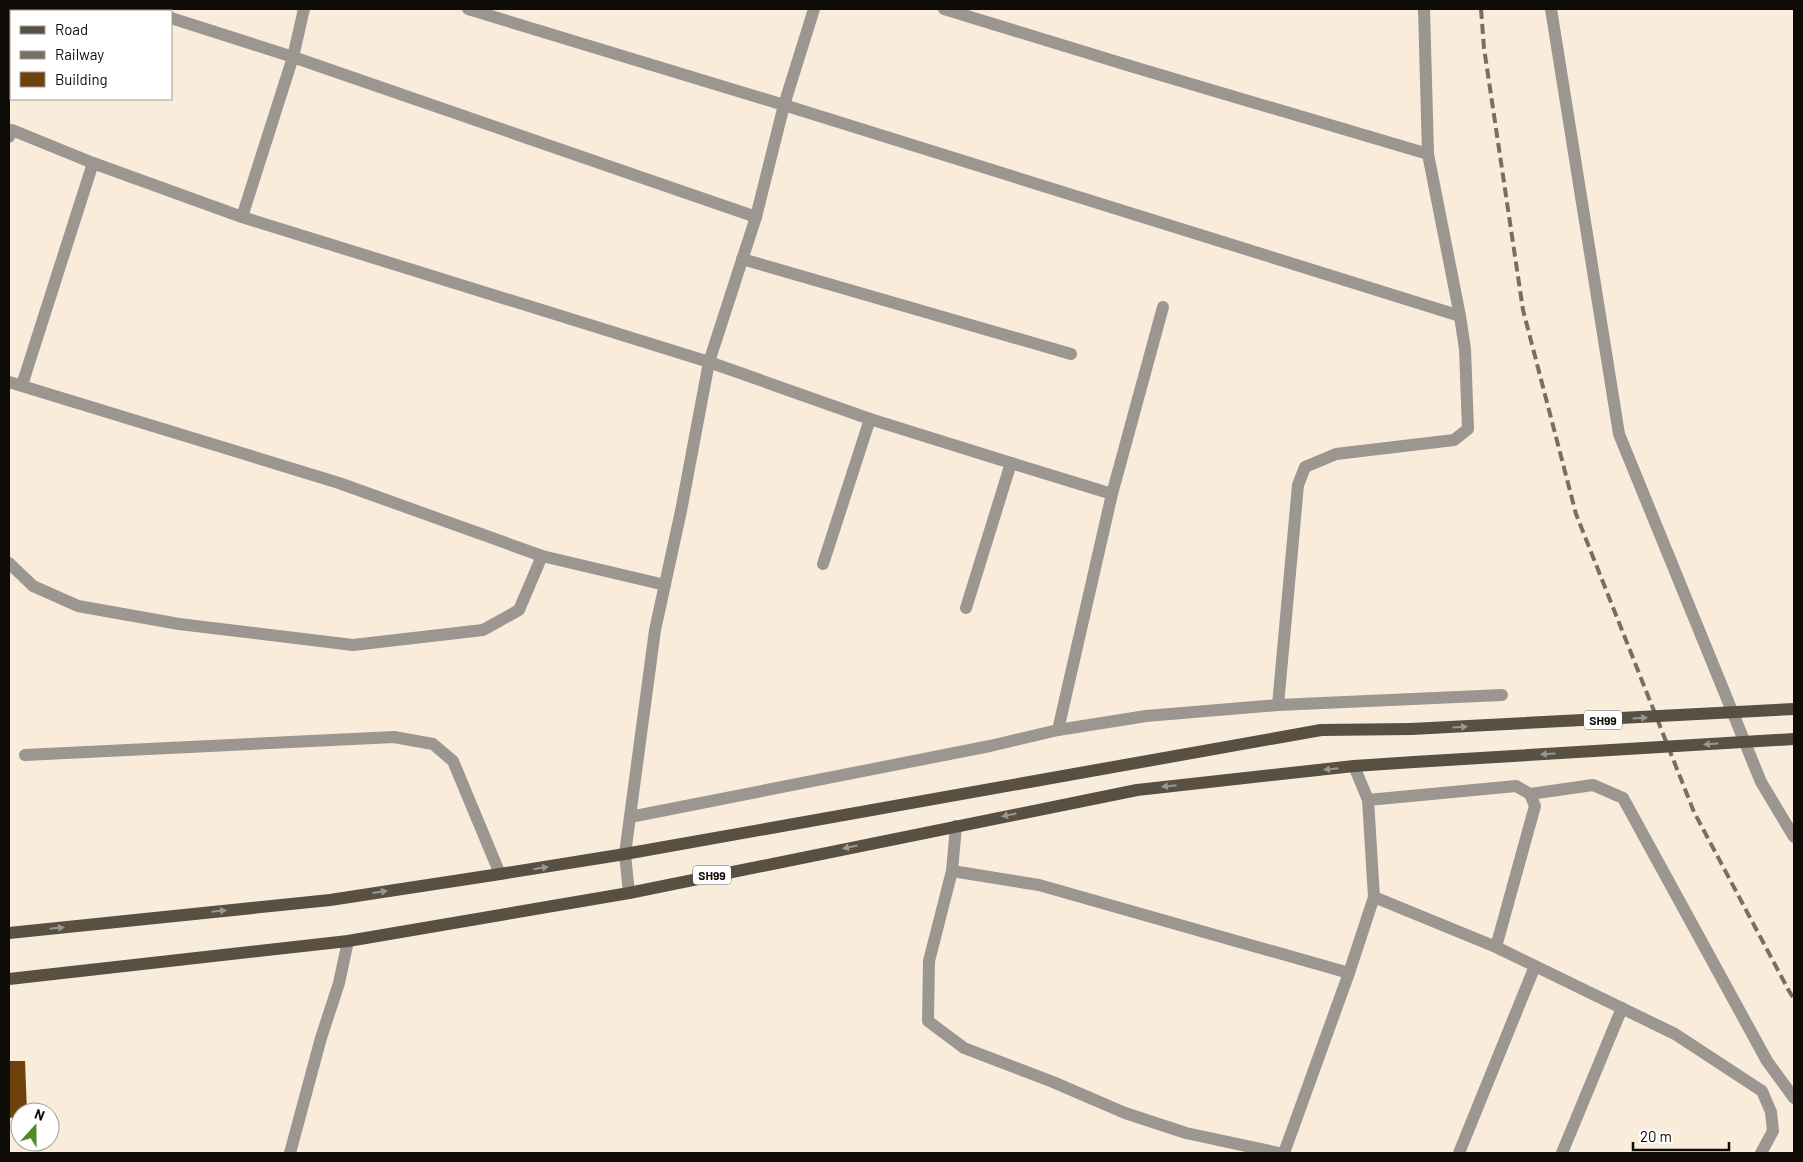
<svg xmlns="http://www.w3.org/2000/svg" width="1803" height="1162" viewBox="0 0 1803 1162" font-family="Barlow,sans-serif">
<style>
.building{fill:#6d420d}
.lines{fill:none;stroke-linecap:round;stroke-linejoin:round}
.minor{stroke:#9c9690;stroke-width:12}
.major{stroke:#595044;stroke-width:12}
.rail{stroke:#776f64;stroke-width:4;stroke-dasharray:10 5;stroke-linecap:butt}
.major-bridge{stroke:#595044;stroke-width:12}
.oneway{fill:#9b968f}
.labels{text-anchor:middle;dominant-baseline:central;stroke-width:5;stroke-linejoin:round;paint-order:stroke}
.shield{fill:#fff;stroke:#575451;stroke-width:1}
.shield-label{font-size:12px;font-weight:bold;fill:#0f0b06}
</style>
<rect width="100%" height="100%" fill="#f9ecdb"/>
<polygon class="building" points="9,1061 25,1061 27,1112 20,1112 20,1117 9,1118"/>
<g class="lines">
<g class="minor">
<polyline points="143,9 151,11"/>
<polyline points="468,9 784,105 1460,316"/>
<polyline points="944,9 1137,68 1428,154"/>
<polyline points="1551,9 1619,434 1761,782 1794,837"/>
<polyline points="171,18 293,57 756,217"/>
<polyline points="9,137 12,130 93,163 242,217 709,362 870,419 823,564"/>
<polyline points="242,217 293,57 304,9"/>
<polyline points="742,259 1071,354"/>
<polyline points="9,382 339,483 542,556 665,585"/>
<polyline points="22,385 93,163"/>
<polyline points="870,419 1011,463 966,608"/>
<polyline points="1011,463 1112,494 1058,730"/>
<polyline points="1112,494 1163,307"/>
<polyline points="9,563 33,586 78,606 179,624 353,645 483,630 519,610 542,556"/>
<polyline points="1278,705 1298,485 1305,467 1336,454 1454,440 1468,429 1465,349 1460,316 1428,154 1424,9"/>
<polyline points="25,755 394,737 433,744 453,761 500,874"/>
<polyline points="1530,794 1593,785 1623,798 1767,1061 1794,1098"/>
<polyline points="1368,800 1516,786 1530,794 1535,806 1496,947"/>
<polyline points="630,817 990,746 1058,730 1146,716 1278,705 1502,695"/>
<polyline points="956,826 952,871 929,961 928,1021 964,1048 1053,1082 1125,1113 1186,1133 1279,1153"/>
<polyline points="952,871 1039,885 1349,973"/>
<polyline points="629,893 625,854 655,630 681,511 709,362 756,217 784,105 814,9"/>
<polyline points="1374,897 1496,947 1675,1034 1762,1091 1771,1112 1773,1131 1761,1153"/>
<polyline points="290,1153 321,1038 339,983 348,941"/>
<polyline points="1284,1153 1349,973 1374,897 1368,800 1354,766"/>
<polyline points="1459,1153 1535,966"/>
<polyline points="1562,1153 1622,1008"/>
</g>
<g class="major">
<polyline points="9,933 330,900 500,874 625,854 1321,730 1411,729"/>
<polyline points="9,979 348,941 629,893 1137,790 1354,766 1414,762"/>
</g>
<polyline class="rail" points="1481,9 1484,48 1523,310 1576,514 1694,812 1789,991 1794,999"/>
<g class="major-bridge">
<polyline points="1411,729 1794,709"/>
<polyline points="1414,762 1794,739"/>
</g>
</g>
<defs><path id="oneway-solid" d="M-6-.8H1V-3.2L6.5 0L1 3.2V.8H-6Z" transform="scale(1.25)"/></defs>
<g class="oneway">
<use href="#oneway-solid" transform="translate(1640 718) rotate(-3)"/>
<use href="#oneway-solid" transform="translate(1460 727) rotate(-3)"/>
<use href="#oneway-solid" transform="translate(1711 744) rotate(176)"/>
<use href="#oneway-solid" transform="translate(1548 754) rotate(176)"/>
<use href="#oneway-solid" transform="translate(1331 769) rotate(174)"/>
<use href="#oneway-solid" transform="translate(1169 786) rotate(174)"/>
<use href="#oneway-solid" transform="translate(1009 815) rotate(169)"/>
<use href="#oneway-solid" transform="translate(850 847) rotate(168)"/>
<use href="#oneway-solid" transform="translate(541 868) rotate(-9)"/>
<use href="#oneway-solid" transform="translate(380 892) rotate(-8)"/>
<use href="#oneway-solid" transform="translate(219 911) rotate(-6)"/>
<use href="#oneway-solid" transform="translate(57 928) rotate(-6)"/>
</g>
<g class="labels">
<g class="shield">
<rect x="1584" y="710.5" width="38" height="19" rx="4"/>
<rect x="693" y="865.5" width="38" height="19" rx="4"/>
</g>
<g class="shield-label">
<text x="1603" y="720">SH99</text>
<text x="712" y="875">SH99</text>
</g>
</g>
<rect width="1803" height="1162" fill="none" stroke="#0f0b06" stroke-width="20"/>
<rect x="10" y="10" width="162" height="90" fill="#ffffff" stroke="#9f9d9b"/>
<rect x="20" y="26" width="25" height="8" fill="#595044" stroke="#9f9d9b"/>
<text x="55" y="35" font-size="15" fill="#0f0b06">Road</text>
<rect x="20" y="51" width="25" height="8" fill="#776f64" stroke="#9f9d9b"/>
<text x="55" y="60" font-size="15" fill="#0f0b06">Railway</text>
<rect x="20" y="72" width="25" height="15" fill="#6d420d" stroke="#9f9d9b"/>
<text x="55" y="85" font-size="15" fill="#0f0b06">Building</text>
<g transform="translate(35 1127) rotate(21)"><circle r="24" fill="#ffffff" stroke="#9f9d9b"/>
<path d="M0-4L9 19L0 12L-9 19Z" fill="#518b27"/>
<text y="-8" font-size="14" font-weight="bold" text-anchor="middle" fill="#0f0b06">N</text>
</g>
<path d="M1633 1142v8h96v-8" fill="none" stroke="#0f0b06" stroke-width="2.5"/>
<text x="1640" y="1142" font-size="15" fill="#0f0b06" stroke="#ffffff" stroke-width="4" paint-order="stroke">20 m</text>
</svg>
